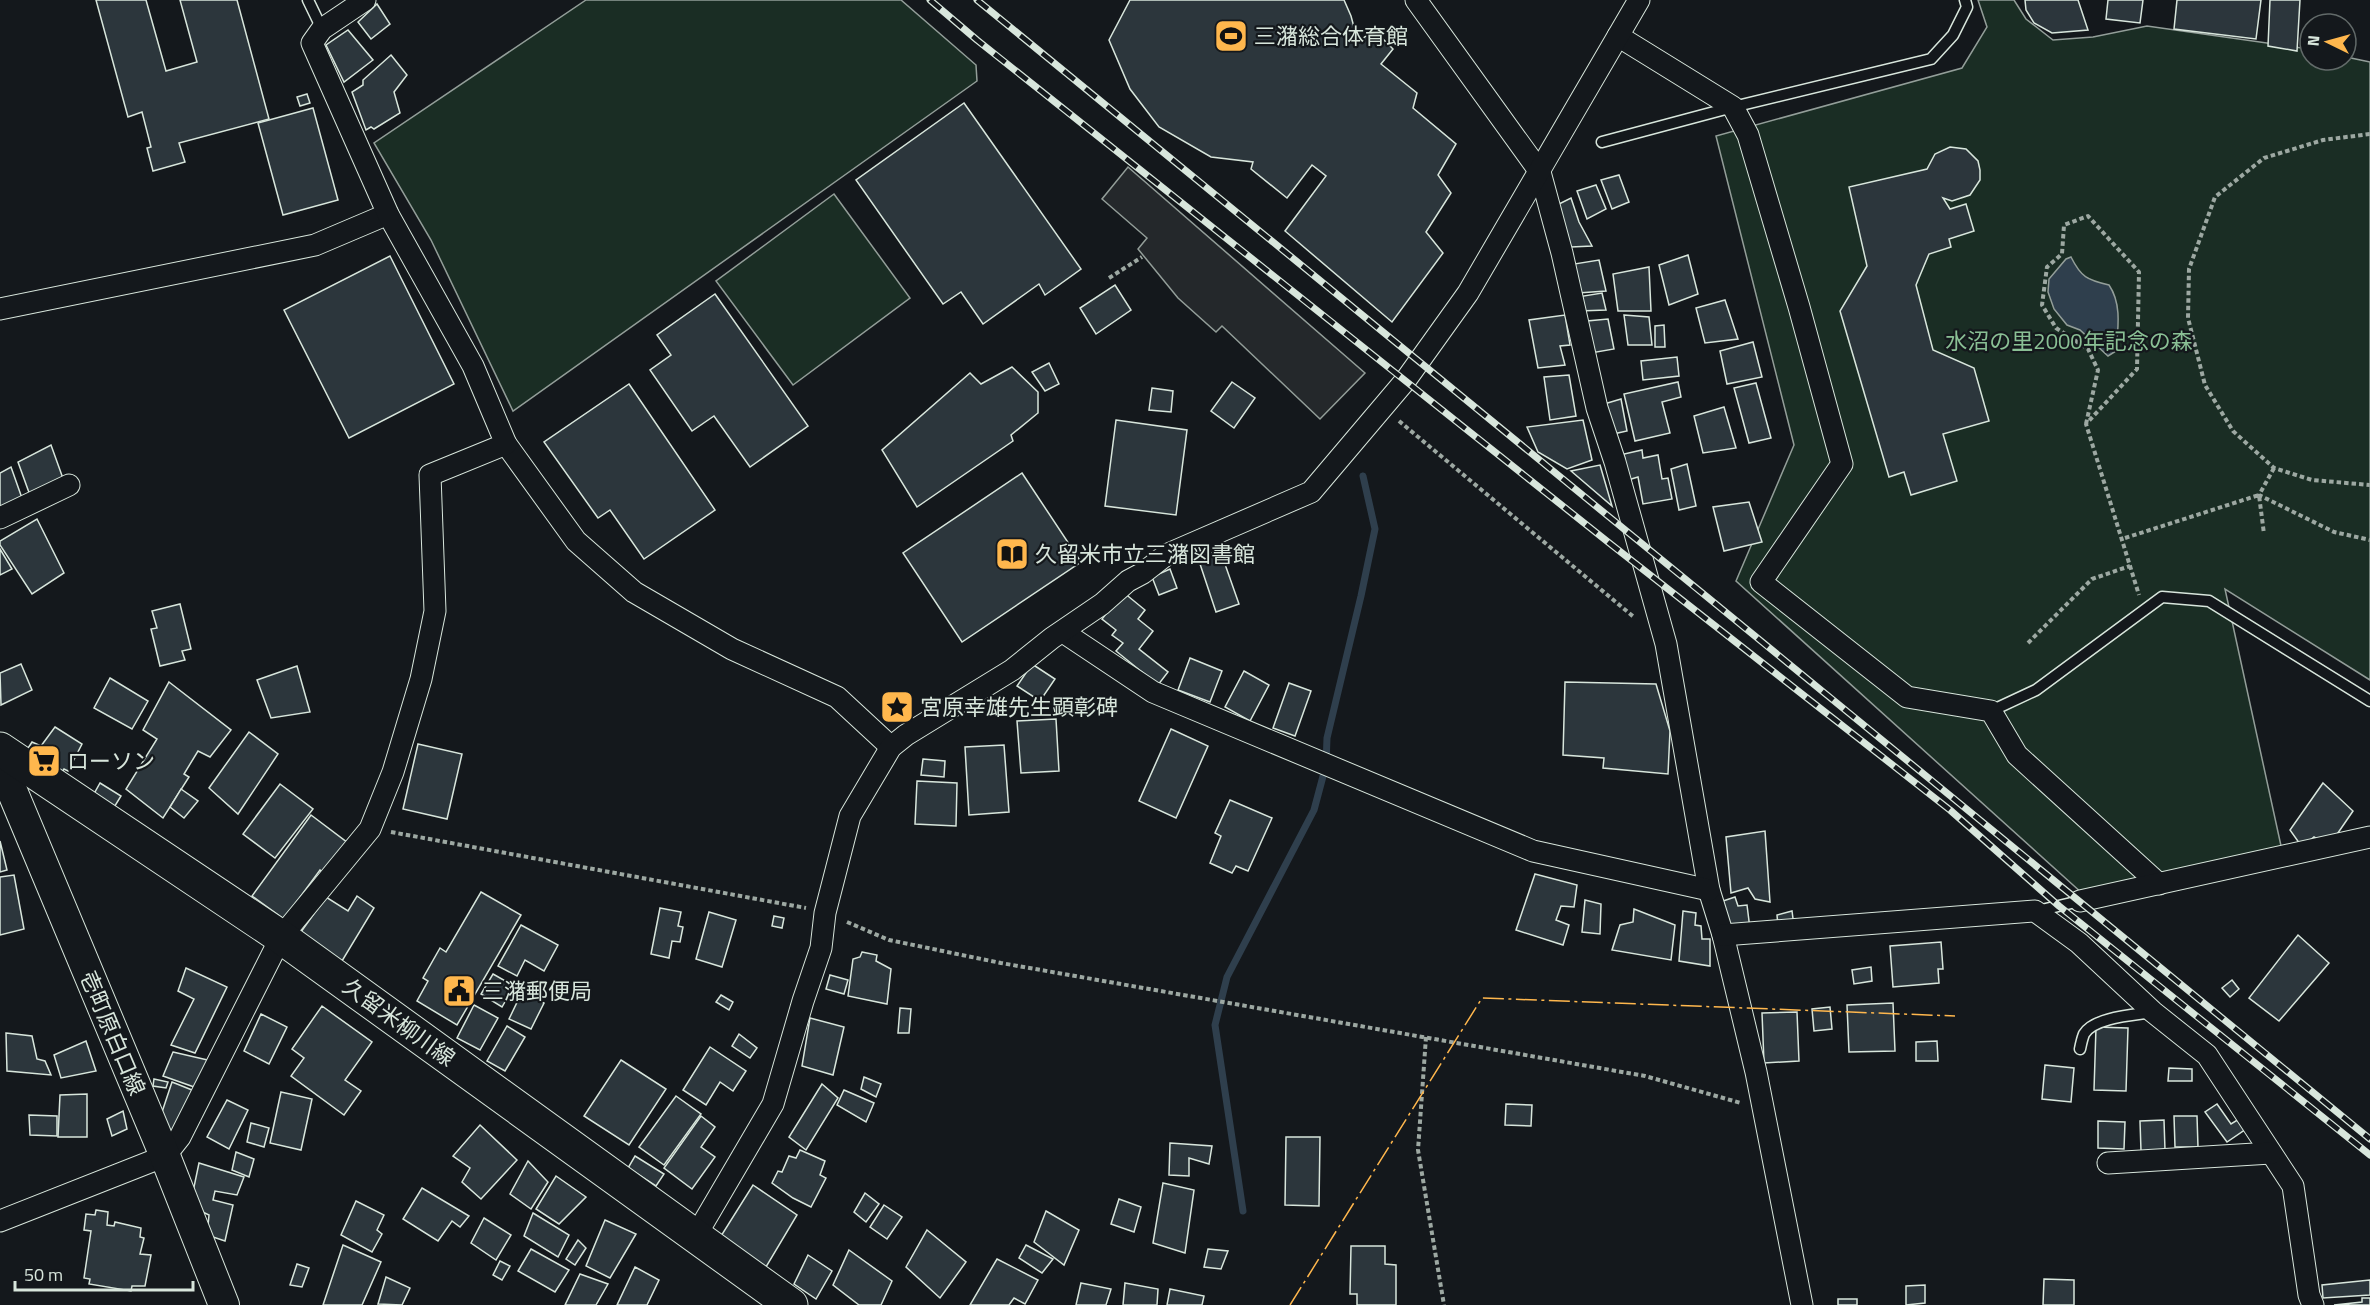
<svg xmlns="http://www.w3.org/2000/svg" width="2370" height="1305" viewBox="0 0 2370 1305" font-family="'Titillium Web','Noto Sans JP',sans-serif">
<style>
.green{fill:#1a2d24;stroke:#939e99;stroke-width:1.5}
.parking{fill:#24282b;stroke:#939e99;stroke-width:1.5}
.water{fill:#2f3f4d;stroke:#939e99;stroke-width:1.5}
.lines{fill:none;stroke-linecap:round;stroke-linejoin:round}
.stream{stroke:#2f3f4d;stroke-width:7}
.building{fill:#2c363c;stroke:#d8e6dc;stroke-width:1.5}
.lane-casing{stroke:#d8e6dc;stroke-width:13}
.street-casing{stroke:#d8e6dc;stroke-width:23}
.secondary-casing{stroke:#d8e6dc;stroke-width:32}
.primary-casing{stroke:#d8e6dc;stroke-width:35}
.path{stroke:#9da8a2;stroke-width:4;stroke-dasharray:4.5 3;stroke-linecap:butt}
.lane{stroke:#14181c;stroke-width:10}
.street{stroke:#14181c;stroke-width:21}
.secondary{stroke:#14181c;stroke-width:30}
.primary{stroke:#14181c;stroke-width:33}
.rail-casing{stroke:#d8e6dc;stroke-width:7}
.rail{stroke:#14181c;stroke-width:4.5;stroke-dasharray:14;stroke-linecap:butt}
.power{stroke:#ffb74d;stroke-width:1.5;stroke-dasharray:21 4.5 3 4.5;stroke-linecap:butt}
.labels{text-anchor:middle;dominant-baseline:central;stroke-width:4.5;stroke-linejoin:round;paint-order:stroke}
.poi-label{font-size:22px;fill:#d8e6dc;stroke:#14181c;text-anchor:start}
.park-label{font-size:22px;fill:#8ac095;stroke:#14181c}
.street-label{font-size:22px;fill:#d8e6dc;stroke:#14181c}
</style>
<rect width="100%" height="100%" fill="#14181c"/>
<g class="green">
<polygon points="586,0 901,0 976,65 977,81 513,411 431,240 374,143"/>
<polygon points="1978,0 2014,0 2026,19 2053,40 2093,37 2147,26 2302,48 2310,49 2310,60 2346,60 2346,57 2370,62 2370,680 2225,589 2283,855 2083,894 1736,581 1794,445 1716,136 1962,68 1987,27"/>
<polygon points="834,194 910,298 793,385 716,281"/>
</g>
<polygon class="parking" points="1128,167 1365,373 1320,419 1222,326 1216,332 1178,298 1138,249 1147,238 1102,199"/>
<path class="water" d="M2071 257C2081 277 2087 280 2109 285 2122 304 2118 328 2116 351L2108 356 2080 330 2067 325 2054 309 2048 292 2049 279 2066 259Z"/>
<g class="lines">
<polyline class="stream" points="1243,1211 1215,1025 1227,977 1314,810 1326,765 1327,738 1361,596 1375,529 1363,476"/>
</g>
<g class="building">
<polygon points="96,0 146,0 166,71 197,62 180,0 237,0 269,119 179,143 185,162 153,171 147,148 151,147 142,112 128,117"/>
<polygon points="1130,0 1344,0 1351,16 1358,42 1374,30 1393,49 1381,64 1417,93 1413,108 1456,144 1438,175 1451,193 1426,232 1443,253 1392,322 1285,231 1326,176 1312,165 1287,198 1251,169 1253,162 1211,157 1159,127 1130,89 1109,40"/>
<polygon points="2025,0 2078,0 2088,30 2052,33 2034,23 2026,10"/>
<polygon points="2108,0 2143,0 2140,23 2106,19"/>
<polygon points="2177,0 2261,0 2256,39 2174,29"/>
<polygon points="2270,0 2300,0 2297,51 2268,46"/>
<polygon points="377,4 390,24 371,39 358,22"/>
<polygon points="348,30 373,60 344,82 326,45"/>
<polygon points="391,55 407,75 394,92 400,113 374,129 371,127 366,130 352,92 363,85 363,80"/>
<polygon points="307,94 310,103 300,106 297,97"/>
<polygon points="964,103 1081,269 1045,295 1039,284 983,324 961,292 943,304 856,180"/>
<polygon points="313,108 338,200 283,215 258,123"/>
<polygon points="1950,147 1966,149 1978,161 1980,170 1980,180 1970,195 1952,201 1943,198 1950,209 1966,204 1974,231 1949,239 1951,247 1929,254 1916,285 1933,350 1974,368 1989,421 1943,434 1957,481 1911,495 1904,472 1889,477 1840,311 1867,266 1849,187 1927,169 1935,154"/>
<polygon points="1619,175 1629,202 1612,209 1601,180"/>
<polygon points="1596,185 1606,209 1587,219 1577,191"/>
<polygon points="1571,198 1579,222 1592,246 1571,247 1557,205"/>
<polygon points="1688,255 1698,294 1669,305 1659,265"/>
<polygon points="390,256 454,384 349,438 284,310"/>
<polygon points="1599,260 1606,291 1578,293 1574,264"/>
<polygon points="1649,267 1651,311 1618,311 1613,274"/>
<polygon points="1115,285 1131,310 1096,334 1080,308"/>
<polygon points="1602,293 1606,310 1579,311 1577,297"/>
<polygon points="715,294 808,426 750,467 714,416 692,431 650,370 671,355 657,335"/>
<polygon points="1725,300 1738,339 1705,343 1696,308"/>
<polygon points="1565,315 1570,345 1560,346 1565,365 1538,368 1529,320"/>
<polygon points="1624,315 1649,317 1652,345 1628,345"/>
<polygon points="1608,319 1614,349 1591,353 1587,321"/>
<polygon points="1664,325 1665,347 1655,347 1655,326"/>
<polygon points="1753,342 1762,377 1727,384 1720,351"/>
<polygon points="1677,357 1679,376 1643,380 1641,361"/>
<polygon points="1049,363 1059,384 1045,391 1032,372"/>
<polygon points="1012,367 1038,392 1038,413 1011,435 1013,441 917,507 882,450 970,373 981,384"/>
<polygon points="1569,375 1576,416 1550,420 1544,377"/>
<polygon points="1232,382 1255,398 1234,428 1211,411"/>
<polygon points="1678,382 1681,397 1662,402 1670,433 1635,441 1624,394"/>
<polygon points="1756,383 1771,438 1749,443 1734,388"/>
<polygon points="629,384 715,510 644,559 610,510 598,518 544,442"/>
<polygon points="1152,388 1173,391 1171,412 1149,410"/>
<polygon points="1621,399 1627,431 1613,434 1604,404"/>
<polygon points="1724,407 1736,448 1703,453 1694,416"/>
<polygon points="1116,420 1187,430 1176,515 1105,506"/>
<polygon points="1583,420 1592,460 1567,469 1538,452 1527,427"/>
<polygon points="51,445 65,484 31,498 18,462"/>
<polygon points="1642,450 1643,458 1658,455 1662,479 1668,478 1672,499 1643,504 1638,477 1628,480 1624,454"/>
<polygon points="1687,464 1696,506 1679,510 1671,469"/>
<polygon points="1600,465 1612,506 1571,471"/>
<polygon points="11,467 23,501 0,515 0,473"/>
<polygon points="1022,473 1081,562 962,642 903,553"/>
<polygon points="1749,502 1762,542 1724,551 1713,507"/>
<polygon points="37,519 64,573 32,594 0,545 0,541"/>
<polygon points="0,549 12,569 0,575"/>
<polygon points="1220,550 1239,604 1216,612 1198,558"/>
<polygon points="1170,569 1177,588 1159,595 1152,577"/>
<polygon points="1123,592 1145,610 1138,619 1153,631 1139,649 1168,672 1158,685 1116,651 1123,643 1112,635 1116,630 1102,619"/>
<polygon points="180,604 191,649 182,651 185,660 160,666 151,629 157,628 152,611"/>
<polygon points="1190,658 1222,671 1210,702 1178,690"/>
<polygon points="21,664 32,690 1,705 0,673"/>
<polygon points="1032,664 1055,679 1040,701 1017,686"/>
<polygon points="297,666 310,712 271,718 257,680"/>
<polygon points="1244,671 1269,685 1250,721 1225,707"/>
<polygon points="110,678 148,701 132,729 94,708"/>
<polygon points="169,682 231,730 210,757 198,751 184,774 189,777 163,818 126,789 157,739 143,730"/>
<polygon points="1565,682 1656,684 1670,731 1668,774 1603,768 1604,758 1563,755"/>
<polygon points="1289,683 1311,691 1295,736 1273,728"/>
<polygon points="1056,719 1059,771 1021,773 1017,721"/>
<polygon points="55,727 82,744 68,771 64,769 56,782 21,759 32,742 41,746"/>
<polygon points="1171,729 1208,746 1176,818 1139,801"/>
<polygon points="249,732 278,754 238,814 209,788"/>
<polygon points="418,744 462,754 447,819 403,809"/>
<polygon points="1004,745 1009,812 969,815 965,747"/>
<polygon points="923,759 945,761 944,777 921,775"/>
<polygon points="917,781 957,783 956,826 915,824"/>
<polygon points="100,783 121,796 110,814 90,801"/>
<polygon points="2323,783 2353,811 2329,846 2314,837 2302,847 2290,830"/>
<polygon points="280,784 313,809 275,858 243,834"/>
<polygon points="181,789 198,801 184,818 170,807"/>
<polygon points="1230,800 1272,818 1248,871 1236,866 1232,873 1210,863 1221,836 1215,833"/>
<polygon points="311,815 348,843 324,875 320,870 284,919 252,896"/>
<polygon points="1765,831 1770,902 1755,899 1748,888 1731,893 1726,837"/>
<polygon points="0,841 7,870 0,872"/>
<polygon points="1535,874 1577,885 1574,907 1561,906 1556,920 1569,925 1563,945 1516,930"/>
<polygon points="14,875 24,929 0,935 0,877"/>
<polygon points="481,892 521,915 457,1025 417,1001 428,981 423,978 440,948 446,952"/>
<polygon points="357,896 374,908 342,961 298,936 326,897 348,911"/>
<polygon points="1735,897 1738,906 1747,905 1750,929 1729,930 1723,901"/>
<polygon points="1585,900 1601,904 1600,934 1582,932"/>
<polygon points="660,908 681,912 678,926 683,927 680,942 672,941 669,958 651,954"/>
<polygon points="1634,909 1675,925 1671,960 1612,950 1620,925 1633,922"/>
<polygon points="1683,911 1696,913 1695,925 1701,926 1702,939 1710,939 1710,966 1679,961"/>
<polygon points="1792,911 1794,926 1778,926 1777,915"/>
<polygon points="709,912 736,920 722,967 696,959"/>
<polygon points="774,916 784,918 782,928 772,926"/>
<polygon points="521,925 558,945 544,971 525,960 517,976 498,966"/>
<polygon points="2298,935 2329,963 2279,1021 2249,998"/>
<polygon points="1941,942 1943,969 1938,969 1939,983 1893,987 1890,946"/>
<polygon points="862,952 877,955 876,961 891,969 887,1004 848,996 853,959 860,957"/>
<polygon points="1871,967 1872,981 1854,984 1852,970"/>
<polygon points="186,968 227,987 195,1053 171,1045 194,999 178,991"/>
<polygon points="493,974 514,986 502,1007 481,994"/>
<polygon points="830,975 848,980 844,994 826,989"/>
<polygon points="2232,980 2239,989 2230,997 2222,988"/>
<polygon points="522,992 544,1003 531,1029 509,1019"/>
<polygon points="721,995 733,1002 729,1010 716,1002"/>
<polygon points="1893,1003 1895,1051 1849,1052 1847,1005"/>
<polygon points="474,1005 498,1018 480,1050 457,1038"/>
<polygon points="322,1006 372,1042 345,1080 361,1091 344,1115 291,1076 304,1058 292,1049"/>
<polygon points="1830,1007 1832,1029 1814,1031 1812,1009"/>
<polygon points="900,1008 911,1009 909,1033 898,1033"/>
<polygon points="1797,1012 1799,1061 1764,1063 1762,1013"/>
<polygon points="261,1014 287,1027 269,1064 244,1051"/>
<polygon points="810,1018 844,1027 833,1075 802,1066"/>
<polygon points="507,1026 525,1037 505,1071 487,1061"/>
<polygon points="2096,1027 2128,1028 2126,1091 2094,1090"/>
<polygon points="6,1033 32,1036 37,1059 45,1061 51,1075 7,1071"/>
<polygon points="739,1034 757,1048 750,1058 732,1046"/>
<polygon points="86,1041 96,1071 61,1078 54,1055"/>
<polygon points="1937,1041 1938,1061 1916,1061 1916,1042"/>
<polygon points="710,1047 746,1071 733,1091 720,1082 706,1105 683,1090"/>
<polygon points="173,1052 212,1061 197,1088 163,1076"/>
<polygon points="621,1060 666,1089 629,1145 584,1116"/>
<polygon points="2045,1065 2074,1068 2071,1102 2042,1099"/>
<polygon points="2169,1068 2192,1069 2192,1081 2168,1081"/>
<polygon points="864,1077 881,1084 876,1097 861,1089"/>
<polygon points="154,1079 168,1082 166,1088 153,1086"/>
<polygon points="172,1082 197,1092 173,1142 155,1133"/>
<polygon points="822,1084 838,1098 806,1150 789,1137"/>
<polygon points="844,1090 874,1103 866,1122 837,1105"/>
<polygon points="281,1092 312,1099 301,1150 270,1143"/>
<polygon points="87,1094 87,1137 58,1137 60,1095"/>
<polygon points="676,1096 701,1114 664,1165 639,1147"/>
<polygon points="227,1100 248,1110 229,1149 207,1137"/>
<polygon points="1506,1104 1532,1105 1531,1126 1505,1125"/>
<polygon points="2217,1104 2231,1124 2239,1119 2246,1129 2227,1142 2205,1112"/>
<polygon points="123,1111 127,1129 112,1136 107,1119"/>
<polygon points="29,1115 57,1116 57,1136 30,1135"/>
<polygon points="701,1116 715,1127 701,1147 715,1157 692,1189 664,1168"/>
<polygon points="2174,1116 2197,1116 2198,1147 2175,1147"/>
<polygon points="2164,1120 2165,1150 2141,1151 2140,1121"/>
<polygon points="2098,1121 2125,1122 2124,1149 2098,1148"/>
<polygon points="251,1123 269,1128 264,1147 247,1142"/>
<polygon points="480,1125 517,1160 481,1199 462,1182 470,1168 453,1156"/>
<polygon points="1286,1137 1320,1137 1319,1206 1285,1205"/>
<polygon points="1170,1143 1212,1146 1209,1164 1189,1158 1189,1176 1169,1175"/>
<polygon points="800,1150 825,1161 820,1175 826,1178 811,1207 793,1198 772,1183 778,1171 782,1172 789,1156 796,1158"/>
<polygon points="236,1152 254,1159 249,1177 232,1170"/>
<polygon points="635,1156 664,1174 656,1186 628,1168"/>
<polygon points="528,1161 548,1182 531,1209 510,1194"/>
<polygon points="199,1163 244,1177 237,1195 215,1191 213,1200 233,1205 225,1241 207,1235 209,1215 190,1206"/>
<polygon points="556,1176 586,1197 559,1224 536,1209"/>
<polygon points="1163,1183 1194,1190 1185,1253 1153,1243"/>
<polygon points="753,1185 797,1215 766,1267 721,1236"/>
<polygon points="422,1188 469,1216 460,1227 452,1221 438,1241 403,1219"/>
<polygon points="865,1193 879,1204 866,1222 854,1212"/>
<polygon points="1119,1199 1141,1207 1134,1232 1111,1224"/>
<polygon points="356,1201 384,1215 377,1230 382,1234 372,1252 341,1235"/>
<polygon points="884,1205 902,1217 887,1239 870,1227"/>
<polygon points="96,1210 108,1212 107,1225 114,1226 115,1222 141,1228 140,1237 144,1238 140,1254 151,1255 145,1286 132,1286 131,1291 89,1284 90,1279 84,1278 91,1231 84,1230 86,1214 95,1215"/>
<polygon points="1046,1211 1079,1230 1064,1265 1034,1242"/>
<polygon points="533,1213 569,1235 558,1257 524,1236"/>
<polygon points="484,1218 511,1235 496,1260 471,1243"/>
<polygon points="605,1220 636,1234 610,1278 586,1266"/>
<polygon points="927,1230 966,1262 940,1298 906,1267"/>
<polygon points="578,1240 586,1248 575,1265 566,1259"/>
<polygon points="343,1245 381,1262 362,1305 323,1305"/>
<polygon points="1026,1245 1053,1259 1042,1273 1019,1258"/>
<polygon points="1351,1246 1385,1246 1385,1264 1396,1265 1396,1305 1357,1305 1357,1294 1350,1294"/>
<polygon points="531,1249 569,1270 555,1292 518,1271"/>
<polygon points="1208,1249 1228,1251 1221,1269 1204,1267"/>
<polygon points="849,1250 892,1281 881,1305 859,1305 833,1285"/>
<polygon points="808,1255 832,1271 816,1299 794,1284"/>
<polygon points="997,1259 1038,1280 1025,1304 1014,1298 1009,1305 970,1305"/>
<polygon points="500,1261 510,1266 502,1280 493,1275"/>
<polygon points="297,1264 309,1268 302,1287 290,1285"/>
<polygon points="635,1267 659,1280 647,1305 617,1305"/>
<polygon points="580,1274 608,1284 596,1305 565,1305"/>
<polygon points="386,1277 410,1288 402,1305 378,1304"/>
<polygon points="2044,1279 2074,1280 2074,1305 2043,1305"/>
<polygon points="2370,1280 2370,1295 2323,1298 2322,1285"/>
<polygon points="1081,1283 1111,1289 1106,1305 1076,1305"/>
<polygon points="1125,1283 1158,1289 1157,1305 1123,1305"/>
<polygon points="1925,1285 1925,1303 1906,1305 1906,1286"/>
<polygon points="1170,1289 1204,1296 1202,1305 1167,1305"/>
<polygon points="2362,1298 2370,1298 2370,1305 2334,1305 2362,1302"/>
<rect x="1838" y="1299" width="19" height="6"/>
</g>
<g class="lines">
<defs>
<g id="lane">
<polyline points="308,0 322,29"/>
<polyline points="1602,142 1733,107 1931,59 1953,35 1967,7 1965,0"/>
<polyline points="1991,711 2036,690 2162,597 2209,601 2370,701"/>
<polyline points="2037,911 2080,901"/>
<path d="M2080 1049C2081 1044 2082 1039 2084 1034 2094 1017 2135 1015 2153 1012"/>
</g>
<g id="street">
<polyline points="1416,0 1540,172 1562,253 1597,408 1615,462 1666,644 1709,890 1723,935 1756,1072 1802,1305"/>
<polyline points="1618,36 1733,107 1748,135 1799,307 1842,464 1761,582 1907,697 1991,711 2017,755 2159,884"/>
<polyline points="0,309 315,245 388,214"/>
<polyline points="506,444 576,541 634,592 732,649 837,697 891,747"/>
<polyline points="0,518 69,485"/>
<polyline points="1063,632 1153,692 1533,851 1709,890"/>
<polyline points="2080,901 2370,837"/>
<polyline points="1723,935 2035,911 2079,943 2153,1012 2207,1055 2293,1186 2309,1295 2313,1305"/>
<polyline points="2108,1163 2271,1153"/>
<polyline points="0,1221 165,1156 180,1137 281,937 370,829 393,772 421,679 435,611 430,475 506,444 473,366 388,214 312,43 322,29 365,0"/>
<polyline points="695,1237 773,1104 803,1001 821,948 825,913 850,816 891,747 906,735 1012,670 1052,638 1102,604 1128,581 1143,573 1166,555 1311,492 1405,381 1468,293 1639,0"/>
</g>
<polyline id="secondary" points="0,762 165,1156 224,1305"/>
<polyline id="primary" points="0,749 281,937 791,1305"/>
</defs>
<use href="#lane" class="lane-casing"/>
<use href="#street" class="street-casing"/>
<use href="#secondary" class="secondary-casing"/>
<use href="#primary" class="primary-casing"/>
<g class="path">
<polyline points="2370,134 2323,140 2264,158 2215,197 2189,269 2188,318 2205,385 2233,431 2274,468 2312,480 2370,485"/>
<polyline points="1109,278 1142,257"/>
<polyline points="1399,421 1635,618"/>
<polyline points="2086,424 2098,370 2088,349 2056,328 2042,305 2047,267 2062,254 2064,225 2088,216 2139,272 2137,369 2086,424 2139,595"/>
<polyline points="2274,468 2259,495 2334,532 2370,540"/>
<polyline points="2125,538 2259,495 2264,534"/>
<polyline points="2028,643 2092,579 2130,566"/>
<polyline points="391,832 806,908"/>
<polyline points="847,922 889,940 1001,963 1645,1076 1741,1103"/>
<polyline points="1426,1037 1418,1150 1444,1305"/>
</g>
<use href="#lane" class="lane"/>
<use href="#street" class="street"/>
<use href="#secondary" class="secondary"/>
<use href="#primary" class="primary"/>
<defs>
<g id="rail">
<polyline points="930,0 977,40 1608,542 1950,810 2059,906 2370,1155"/>
<polyline points="977,0 2370,1139"/>
</g>
</defs>
<use href="#rail" class="rail-casing"/>
<use href="#rail" class="rail"/>
<polyline class="power" points="1290,1305 1482,998 1955,1016"/>
</g>
<defs>
<symbol id="stadium-square" viewBox="-11 -11 22 22"><rect x="-9" y="-9" width="18" height="18" rx="4" fill="#ffb74d" stroke="#14181c"/><path d="M0-5a6.5 5 0 1 0 0 10a6.5 5 0 1 0 0-10ZM-3.5-1.8h7v3.6h-7Z" fill="#111"/></symbol>
<symbol id="library-square" viewBox="-11 -11 22 22"><rect x="-9" y="-9" width="18" height="18" rx="4" fill="#ffb74d" stroke="#14181c"/><path d="M-6-4Q-3-5.5-.7-3.5V5Q-3 3-6 4ZM6-4Q3-5.5 .7-3.5V5Q3 3 6 4Z" fill="#111"/></symbol>
<symbol id="sight-square" viewBox="-11 -11 22 22"><rect x="-9" y="-9" width="18" height="18" rx="4" fill="#ffb74d" stroke="#14181c"/><path d="M0-6L1.8-2.2L6-1.7L2.9 1.2L3.7 5.4L0 3.3L-3.7 5.4L-2.9 1.2L-6-1.7L-1.8-2.2Z" fill="#111"/></symbol>
<symbol id="supermarket-square" viewBox="-11 -11 22 22"><rect x="-9" y="-9" width="18" height="18" rx="4" fill="#ffb74d" stroke="#14181c"/><path d="M-6-5.5h2.5l.6 2H6L4.5 2H-2.5L-4.4-4H-6ZM-1.5 3.2a1.3 1.3 0 1 0 .1 0ZM3 3.2a1.3 1.3 0 1 0 .1 0Z" fill="#111"/></symbol>
<symbol id="civic-square" viewBox="-11 -11 22 22"><rect x="-9" y="-9" width="18" height="18" rx="4" fill="#ffb74d" stroke="#14181c"/><path d="M-.6-6.5H3V-4.5H.6V-3L4-1V1h2V6H-6V1h2V-1L-.6-3ZM-1.2 2.5V6h2.4V2.5Z" fill="#111"/></symbol>
</defs>
<g fill-rule="evenodd">
<use href="#stadium-square" x="1212" y="17" width="38" height="38"/>
<use href="#library-square" x="993" y="535" width="38" height="38"/>
<use href="#sight-square" x="878" y="688" width="38" height="38"/>
<use href="#supermarket-square" x="25" y="742" width="38" height="38"/>
<use href="#civic-square" x="440" y="972" width="38" height="38"/>
</g>
<g class="labels">
<g class="poi-label">
<text x="1254" y="36">三潴総合体育館</text>
<text x="1035" y="554">久留米市立三潴図書館</text>
<text x="920" y="707">宮原幸雄先生顕彰碑</text>
<text x="67" y="761">ローソン</text>
<text x="482" y="991">三潴郵便局</text>
</g>
<g class="park-label">
<text x="2069" y="341">水沼の里2000年記念の森</text>
</g>
<g class="street-label">
<text transform="translate(399 1022) rotate(36)">久留米柳川線</text>
<text transform="translate(113 1033) rotate(67)">壱町原白口線</text>
</g>
</g>
<g transform="translate(2328 42) rotate(275)"><circle r="28" fill="#14181c" stroke="#626a69" stroke-width="1.5"/>
<path d="M0-4.5L10 22L0 15L-10 22Z" fill="#ffb74d"/>
<text y="-9" font-size="16" font-weight="bold" text-anchor="middle" fill="#d8e6dc">N</text>
</g>
<path d="M15 1281v9h178v-9" fill="none" stroke="#d8e6dc" stroke-width="3"/>
<text x="24" y="1281" font-size="18" fill="#d8e6dc" stroke="#14181c" stroke-width="4.5" paint-order="stroke">50 m</text>
</svg>
